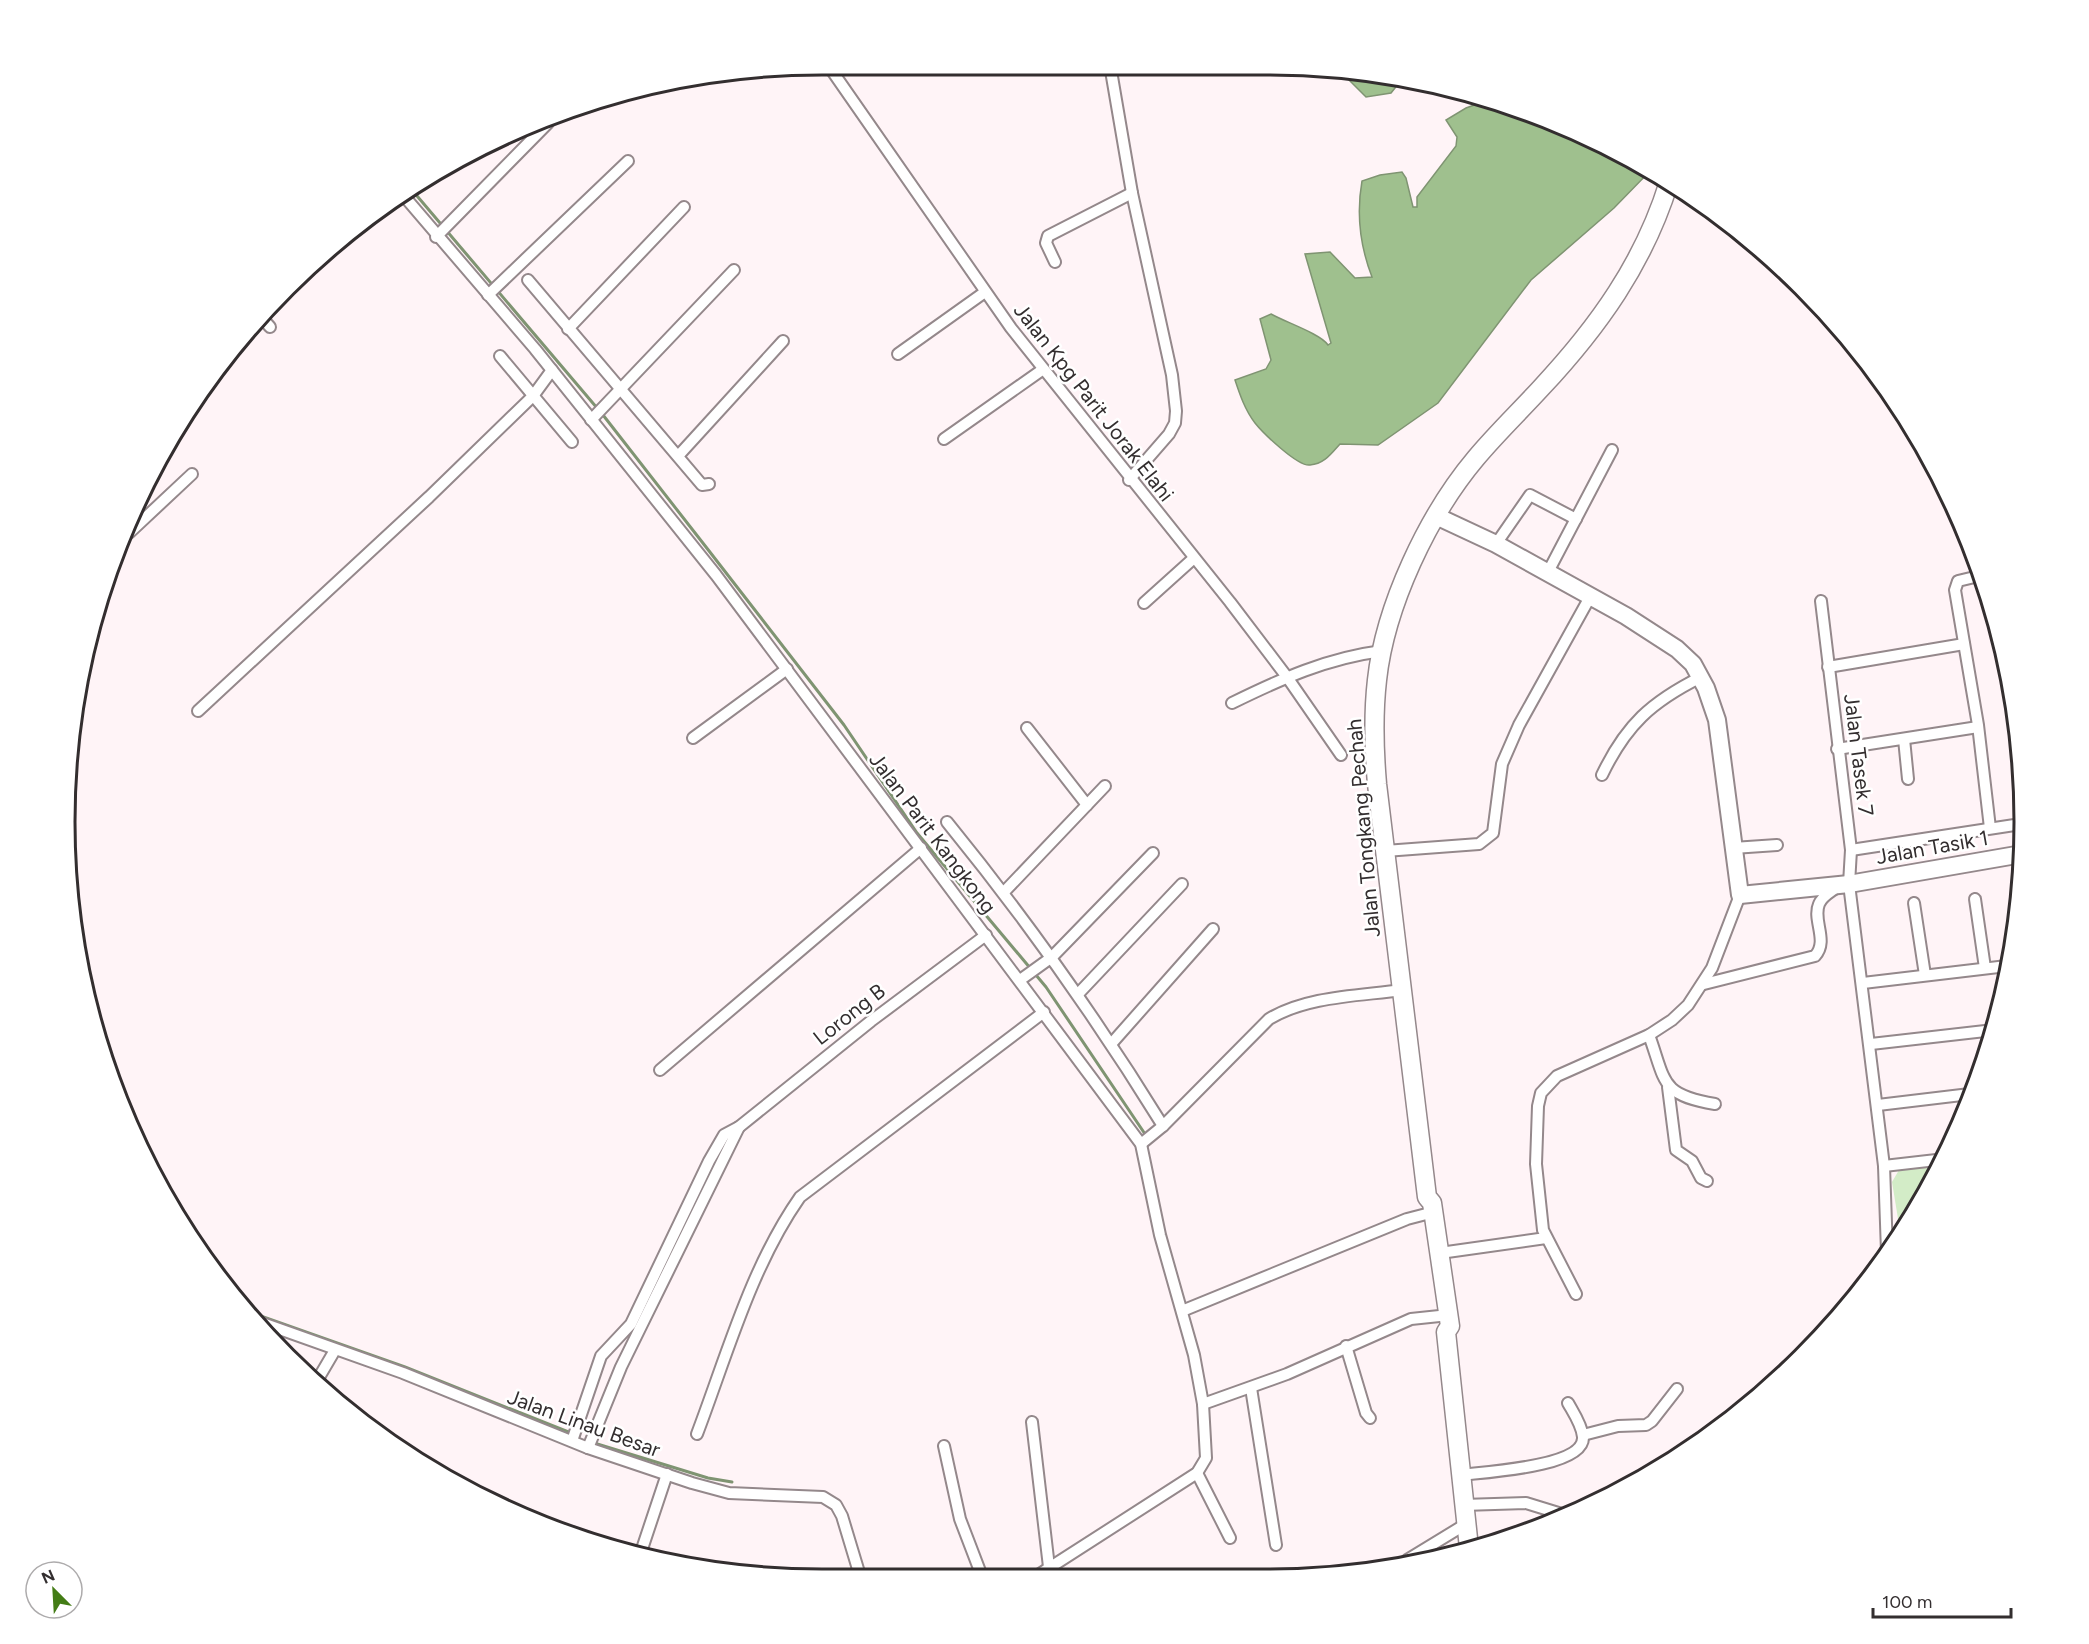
<svg xmlns="http://www.w3.org/2000/svg" width="2089" height="1644" viewBox="0 0 2089 1644" font-family="Figtree,sans-serif">
<style>
.green{fill:#d3ecc7}
.water{fill:#9fc08e;stroke:#7f9472;stroke-width:1.5}
.lines{fill:none;stroke-linecap:round;stroke-linejoin:round}
.stream{stroke:#7f9472;stroke-width:3}
.street-casing{stroke:#94888b;stroke-width:14}
.secondary-casing{stroke:#94888b;stroke-width:20}
.primary-casing{stroke:#94888b;stroke-width:21}
.street{stroke:#fff;stroke-width:10}
.secondary{stroke:#fff;stroke-width:16}
.primary{stroke:#fff;stroke-width:18}
.labels{text-anchor:middle;dominant-baseline:central;stroke-width:5;stroke-linejoin:round;paint-order:stroke}
.street-label{font-size:21px;fill:#332e2f;stroke:#fff}
.rim{fill:none;stroke:#332e2f;stroke-width:3}
</style>
<rect width="100%" height="100%" fill="#fff4f7"/>
<polygon class="green" points="1941,1166 1900,1231 1892,1182 1899,1170"/>
<g class="water">
<polygon points="1340,71 1399,83 1391,93 1366,97"/>
<path d="M1488 100 1511 105 1651 170 1614 208 1531 280 1438 403 1378 445 1340 444C1331 454 1324 464 1310 465 1298 467 1263 433 1255 423 1245 410 1240 395 1235 380L1266 369 1271 360 1260 319 1271 314C1285 322 1321 334 1328 345L1331 343 1305 254 1330 252 1355 278 1372 277C1360 246 1356 215 1362 181L1380 175 1402 172 1406 178 1413 207H1417V197L1456 146 1457 137 1446 120 1466 108Z"/>
</g>
<g class="lines">
<g class="stream">
<polyline points="412,190 603,415 706,547 844,725 917,833 1046,987 1145,1134"/>
<polyline points="244,1310 405,1367 571,1433"/>
<polyline points="594,1443 708,1478 732,1482"/>
</g>
<defs>
<g id="street">
<polyline points="828,65 1011,328 1230,602 1287,677 1341,755"/>
<polyline points="1110,65 1132,193 1172,375 1176,411 1175,423 1169,434 1129,480"/>
<polyline points="404,196 535,349 716,575 1141,1144 1160,1235 1194,1355 1203,1404 1206,1458 1197,1473 1032,1579"/>
<polyline points="436,237 548,123"/>
<polyline points="1055,262 1046,243 1048,236 1132,193"/>
<polyline points="528,280 702,485 709,484"/>
<polyline points="488,295 628,161"/>
<polyline points="262,318 270,327"/>
<polyline points="568,329 684,207"/>
<polyline points="898,354 985,292"/>
<polyline points="500,356 572,442"/>
<polyline points="591,420 734,270"/>
<polyline points="944,439 1042,370"/>
<polyline points="679,455 783,341"/>
<polyline points="129,533 192,474"/>
<polyline points="1496,544 1530,495 1576,519"/>
<polyline points="1548,572 1612,450"/>
<polyline points="1983,575 1958,581 1955,590 1978,725 1990,828"/>
<polyline points="1821,601 1851,850 1849,884 1884,1166 1887,1252"/>
<polyline points="1144,603 1194,558"/>
<polyline points="1828,667 1964,644"/>
<path d="M1232 703C1281 679 1327 658 1382 651"/>
<polyline points="198,711 429,497 533,396 552,370"/>
<polyline points="1027,728 1087,805"/>
<polyline points="693,738 787,669"/>
<polyline points="1904,739 1908,779"/>
<polyline points="1837,749 1978,727"/>
<path d="M1602 775C1626 725 1651 702 1701 677"/>
<path d="M947 822C1026 919 1097 1019 1163 1126"/>
<polyline points="1733,848 1777,845"/>
<polyline points="1851,850 2021,824"/>
<polyline points="1385,851 1479,844 1493,833 1502,764 1519,725 1590,597"/>
<polyline points="1004,892 1105,786"/>
<polyline points="1975,899 1985,968"/>
<polyline points="1914,903 1925,975"/>
<polyline points="1020,980 1052,957 1153,853"/>
<polyline points="1863,983 2007,966"/>
<path d="M1704 984 1815 956C1829 941 1812 920 1819 904 1822 896 1831 892 1837 887"/>
<polyline points="1079,993 1182,884"/>
<path d="M1649 1035C1666 1082 1660 1095 1715 1104"/>
<polyline points="1112,1043 1213,929"/>
<polyline points="1871,1044 1994,1030"/>
<polyline points="660,1070 921,848"/>
<polyline points="1668,1087 1676,1150 1692,1161 1701,1178 1707,1181"/>
<polyline points="1878,1105 1970,1094"/>
<path d="M1141 1144 1163 1126 1269 1019C1307 996 1359 996 1402 990"/>
<polyline points="1884,1166 1945,1159"/>
<polyline points="1440,1253 1546,1238"/>
<polyline points="1576,1294 1543,1230 1536,1164 1538,1106 1541,1093 1557,1076 1649,1035 1672,1020 1688,1005 1712,968 1740,895"/>
<polyline points="1182,1311 1407,1219 1434,1212"/>
<polyline points="251,1319 403,1373 588,1448 692,1483 729,1493 823,1497 836,1505 842,1516 861,1579"/>
<polyline points="1346,1346 1366,1413 1370,1418"/>
<polyline points="318,1379 335,1350"/>
<polyline points="1251,1388 1276,1545"/>
<polyline points="1203,1404 1287,1374 1411,1319 1449,1315"/>
<polyline points="1032,1422 1049,1567"/>
<path d="M697 1434C727 1355 751 1267 800 1197L1044 1012"/>
<polyline points="1583,1435 1618,1426 1646,1425 1652,1421 1677,1389"/>
<polyline points="572,1441 601,1356 631,1324 709,1161 724,1135 739,1127 871,1021 986,935"/>
<polyline points="944,1446 960,1519 983,1579"/>
<polyline points="588,1448 621,1367 739,1127"/>
<polyline points="1197,1473 1230,1538"/>
<path d="M1461 1475C1484 1472 1585 1467 1583 1437 1582 1425 1573 1412 1568 1403"/>
<polyline points="1463,1505 1526,1503 1565,1515"/>
<polyline points="640,1555 667,1474"/>
<polyline points="1407,1560 1466,1524"/>
</g>
<polyline id="secondary" points="1436,516 1496,544 1626,616 1677,649 1693,664 1706,688 1717,720 1740,895 1849,884 2022,854"/>
<path id="primary" d="M1469 1548 1446 1332 1450 1326 1432 1203 1427 1197 1377 784C1374 749 1373 715 1377 680 1385 606 1428 515 1476 458 1496 434 1519 412 1541 388 1598 327 1644 263 1669 182"/>
</defs>
<use href="#street" class="street-casing"/>
<use href="#secondary" class="secondary-casing"/>
<use href="#primary" class="primary-casing"/>
<use href="#street" class="street"/>
<use href="#secondary" class="secondary"/>
<use href="#primary" class="primary"/>
</g>
<g class="labels">
<g class="street-label">
<text transform="translate(1094 402) rotate(52)">Jalan Kpg Parit Jorak Elahi</text>
<text transform="translate(1859 755) rotate(83)">Jalan Tasek 7</text>
<text transform="translate(1363 828) rotate(-95)">Jalan Tongkang Pechah</text>
<text transform="translate(933 833) rotate(53)">Jalan Parit Kangkong</text>
<text transform="translate(1932 847) rotate(-10)">Jalan Tasik 1</text>
<text transform="translate(849 1014) rotate(-38)">Lorong B</text>
<text transform="translate(584 1423) rotate(20)">Jalan Linau Besar</text>
</g>
</g>
<path d="M0 0H2089V1644H0ZM822 75H1267A747 747 0 0 1 2014 822V822A747 747 0 0 1 1267 1569H822A747 747 0 0 1 75 822V822A747 747 0 0 1 822 75Z" fill="#fff" fill-rule="evenodd"/>
<path class="rim" d="M822 75H1267A747 747 0 0 1 2014 822V822A747 747 0 0 1 1267 1569H822A747 747 0 0 1 75 822V822A747 747 0 0 1 822 75Z"/>
<g transform="translate(54 1590) rotate(336)"><circle r="28" fill="#ffffff" stroke="#adabac" stroke-width="1.5"/>
<path d="M0-4.5L10 22L0 15L-10 22Z" fill="#437c15"/>
<text y="-9" font-size="16" font-weight="bold" text-anchor="middle" fill="#332e2f">N</text>
</g>
<path d="M1873 1608v9h138v-9" fill="none" stroke="#332e2f" stroke-width="3"/>
<text x="1882" y="1608" font-size="18" fill="#332e2f" stroke="#ffffff" stroke-width="4.5" paint-order="stroke">100 m</text>
</svg>
